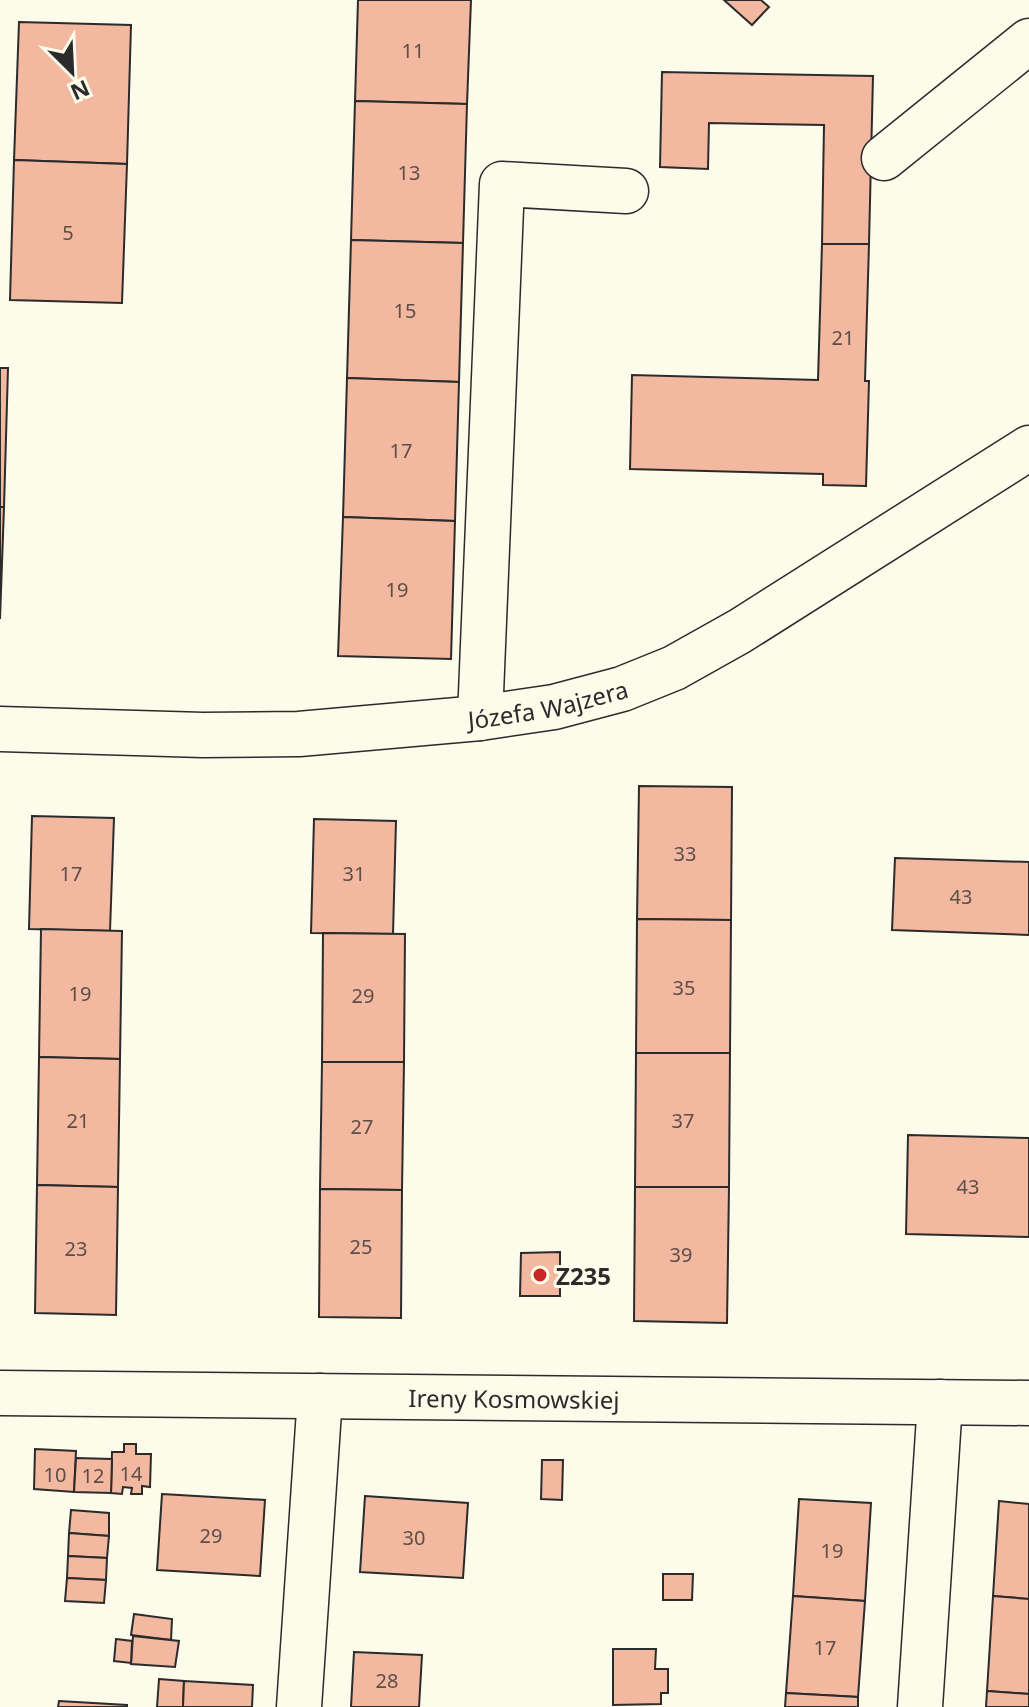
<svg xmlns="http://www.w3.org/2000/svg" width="1029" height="1707" viewBox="0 0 1029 1707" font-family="'Noto Sans',sans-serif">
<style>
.building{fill:#f2b8a0;stroke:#2b2b2b;stroke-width:2}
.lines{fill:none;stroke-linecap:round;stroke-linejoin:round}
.minor-casing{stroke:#2b2b2b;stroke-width:47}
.minor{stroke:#fdfbea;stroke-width:44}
.poi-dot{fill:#c62828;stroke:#fdfbea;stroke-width:3}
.labels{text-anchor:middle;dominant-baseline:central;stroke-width:6;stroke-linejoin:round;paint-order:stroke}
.number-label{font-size:20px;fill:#5d4e48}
.street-label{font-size:24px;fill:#2b2b2b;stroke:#fdfbea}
.poi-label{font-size:24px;font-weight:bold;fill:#2b2b2b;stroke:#fdfbea;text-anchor:start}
</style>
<rect width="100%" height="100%" fill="#fdfbea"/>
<g class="building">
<polygon points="358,0 471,0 467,104 355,101"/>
<polygon points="724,0 761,0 769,7 752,25"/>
<polygon points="19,22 131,25 127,164 14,160"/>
<polygon points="662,72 873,76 869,244 822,244 824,125 709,123 708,169 660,167"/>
<polygon points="355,101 467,104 463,243 351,240"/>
<polygon points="14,160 127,164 122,303 10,300"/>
<polygon points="351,240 463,243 459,382 347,378"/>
<polygon points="822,244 869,244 865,381 869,381 866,486 823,485 823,474 630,469 632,375 818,380"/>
<polygon points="0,368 8,368 4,507 0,507"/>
<polygon points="347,378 459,382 455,521 343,517"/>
<polygon points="0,507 4,507 0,619"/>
<polygon points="343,517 455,521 451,659 338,656"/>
<polygon points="639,786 732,787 731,920 637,919"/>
<polygon points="32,816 114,818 110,931 29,929"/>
<polygon points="314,819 396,821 393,934 311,933"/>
<polygon points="895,858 1029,862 1029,935 892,930"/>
<polygon points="637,919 731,920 730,1053 636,1053"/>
<polygon points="41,929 122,931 120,1059 39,1057"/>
<polygon points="323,933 405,934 404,1062 322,1062"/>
<polygon points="636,1053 730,1053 729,1187 635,1187"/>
<polygon points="39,1057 120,1059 118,1187 37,1185"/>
<polygon points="322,1062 404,1062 402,1190 320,1189"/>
<polygon points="908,1135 1029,1138 1029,1237 906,1234"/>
<polygon points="37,1185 118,1187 116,1315 35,1313"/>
<polygon points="635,1187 729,1187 727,1323 634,1321"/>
<polygon points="320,1189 402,1190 401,1318 319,1317"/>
<polygon points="560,1252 560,1296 520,1296 521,1253"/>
<polygon points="124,1444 136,1444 136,1454 151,1454 150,1487 142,1486 142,1494 131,1494 132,1488 123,1487 122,1494 111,1493 112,1452 124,1452"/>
<polygon points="35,1449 76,1451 74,1492 34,1489"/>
<polygon points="76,1458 112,1459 111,1493 74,1492"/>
<polygon points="542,1460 563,1460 562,1500 541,1499"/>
<polygon points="162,1494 265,1500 260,1576 157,1570"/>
<polygon points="365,1496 468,1503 463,1578 360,1572"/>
<polygon points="799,1499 871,1503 865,1601 793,1596"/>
<polygon points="999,1501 1029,1504 1029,1599 993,1596"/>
<polygon points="71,1510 109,1513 109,1536 69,1533"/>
<polygon points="69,1533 109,1536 107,1558 68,1556"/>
<polygon points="68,1556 107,1558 106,1580 67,1578"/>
<polygon points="663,1574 693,1574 692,1600 663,1600"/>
<polygon points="67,1578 106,1580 104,1603 65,1601"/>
<polygon points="793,1596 865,1601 858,1697 786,1693"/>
<polygon points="993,1596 1029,1599 1029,1694 987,1691"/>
<polygon points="134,1614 172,1619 171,1640 131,1635"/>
<polygon points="133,1636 179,1641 175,1667 131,1664"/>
<polygon points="116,1639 132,1641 131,1663 114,1661"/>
<polygon points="613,1649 656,1649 655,1669 668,1669 668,1693 661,1693 661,1704 613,1705"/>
<polygon points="354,1652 422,1655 419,1707 351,1707"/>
<polygon points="159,1679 184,1681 183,1707 157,1707"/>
<polygon points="184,1681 253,1685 252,1707 183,1707"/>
<polygon points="987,1691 1029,1694 1029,1707 986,1707"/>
<polygon points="786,1693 858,1697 858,1707 785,1707"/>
<polygon points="59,1701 127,1705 127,1707 58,1707"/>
</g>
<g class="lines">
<defs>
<g id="minor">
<polyline points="884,158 1029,41"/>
<polyline points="480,718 502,184 626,191"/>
<path id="s1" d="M0 729 203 735 299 734 480 718 554 707 622 689 674 668 740 631 1029 448"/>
<path id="s2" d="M0 1393 1029 1403"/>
<polyline points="299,1707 320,1396"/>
<polyline points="920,1707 940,1402"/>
</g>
</defs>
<use href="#minor" class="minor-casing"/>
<use href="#minor" class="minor"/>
</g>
<circle class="poi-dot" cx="540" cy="1275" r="8"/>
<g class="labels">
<g class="number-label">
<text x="413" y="50">11</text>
<text x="409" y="172">13</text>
<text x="68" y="232">5</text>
<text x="405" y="310">15</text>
<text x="843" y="337">21</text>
<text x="401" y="450">17</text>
<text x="397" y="589">19</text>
<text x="685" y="853">33</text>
<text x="71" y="873">17</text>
<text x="354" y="873">31</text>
<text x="961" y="896">43</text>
<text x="684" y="987">35</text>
<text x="80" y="993">19</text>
<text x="363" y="995">29</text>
<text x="78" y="1120">21</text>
<text x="683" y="1120">37</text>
<text x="362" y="1126">27</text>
<text x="968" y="1186">43</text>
<text x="361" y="1246">25</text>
<text x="76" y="1248">23</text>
<text x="681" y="1254">39</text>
<text x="131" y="1473">14</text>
<text x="55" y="1474">10</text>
<text x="93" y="1475">12</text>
<text x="211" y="1535">29</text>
<text x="414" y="1537">30</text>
<text x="832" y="1550">19</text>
<text x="825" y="1647">17</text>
<text x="387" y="1680">28</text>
</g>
<g class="street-label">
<text stroke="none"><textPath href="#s1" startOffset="550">Józefa Wajzera</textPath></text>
<text stroke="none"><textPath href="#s2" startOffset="514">Ireny Kosmowskiej</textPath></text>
</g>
<g class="poi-label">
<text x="556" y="1275">Z235</text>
</g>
</g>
<g transform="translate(72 72) rotate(156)" stroke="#fdfbea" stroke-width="6" paint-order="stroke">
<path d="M0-6L14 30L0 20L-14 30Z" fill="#2b2b2b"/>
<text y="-12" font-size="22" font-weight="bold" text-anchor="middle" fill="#2b2b2b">N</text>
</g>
</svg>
